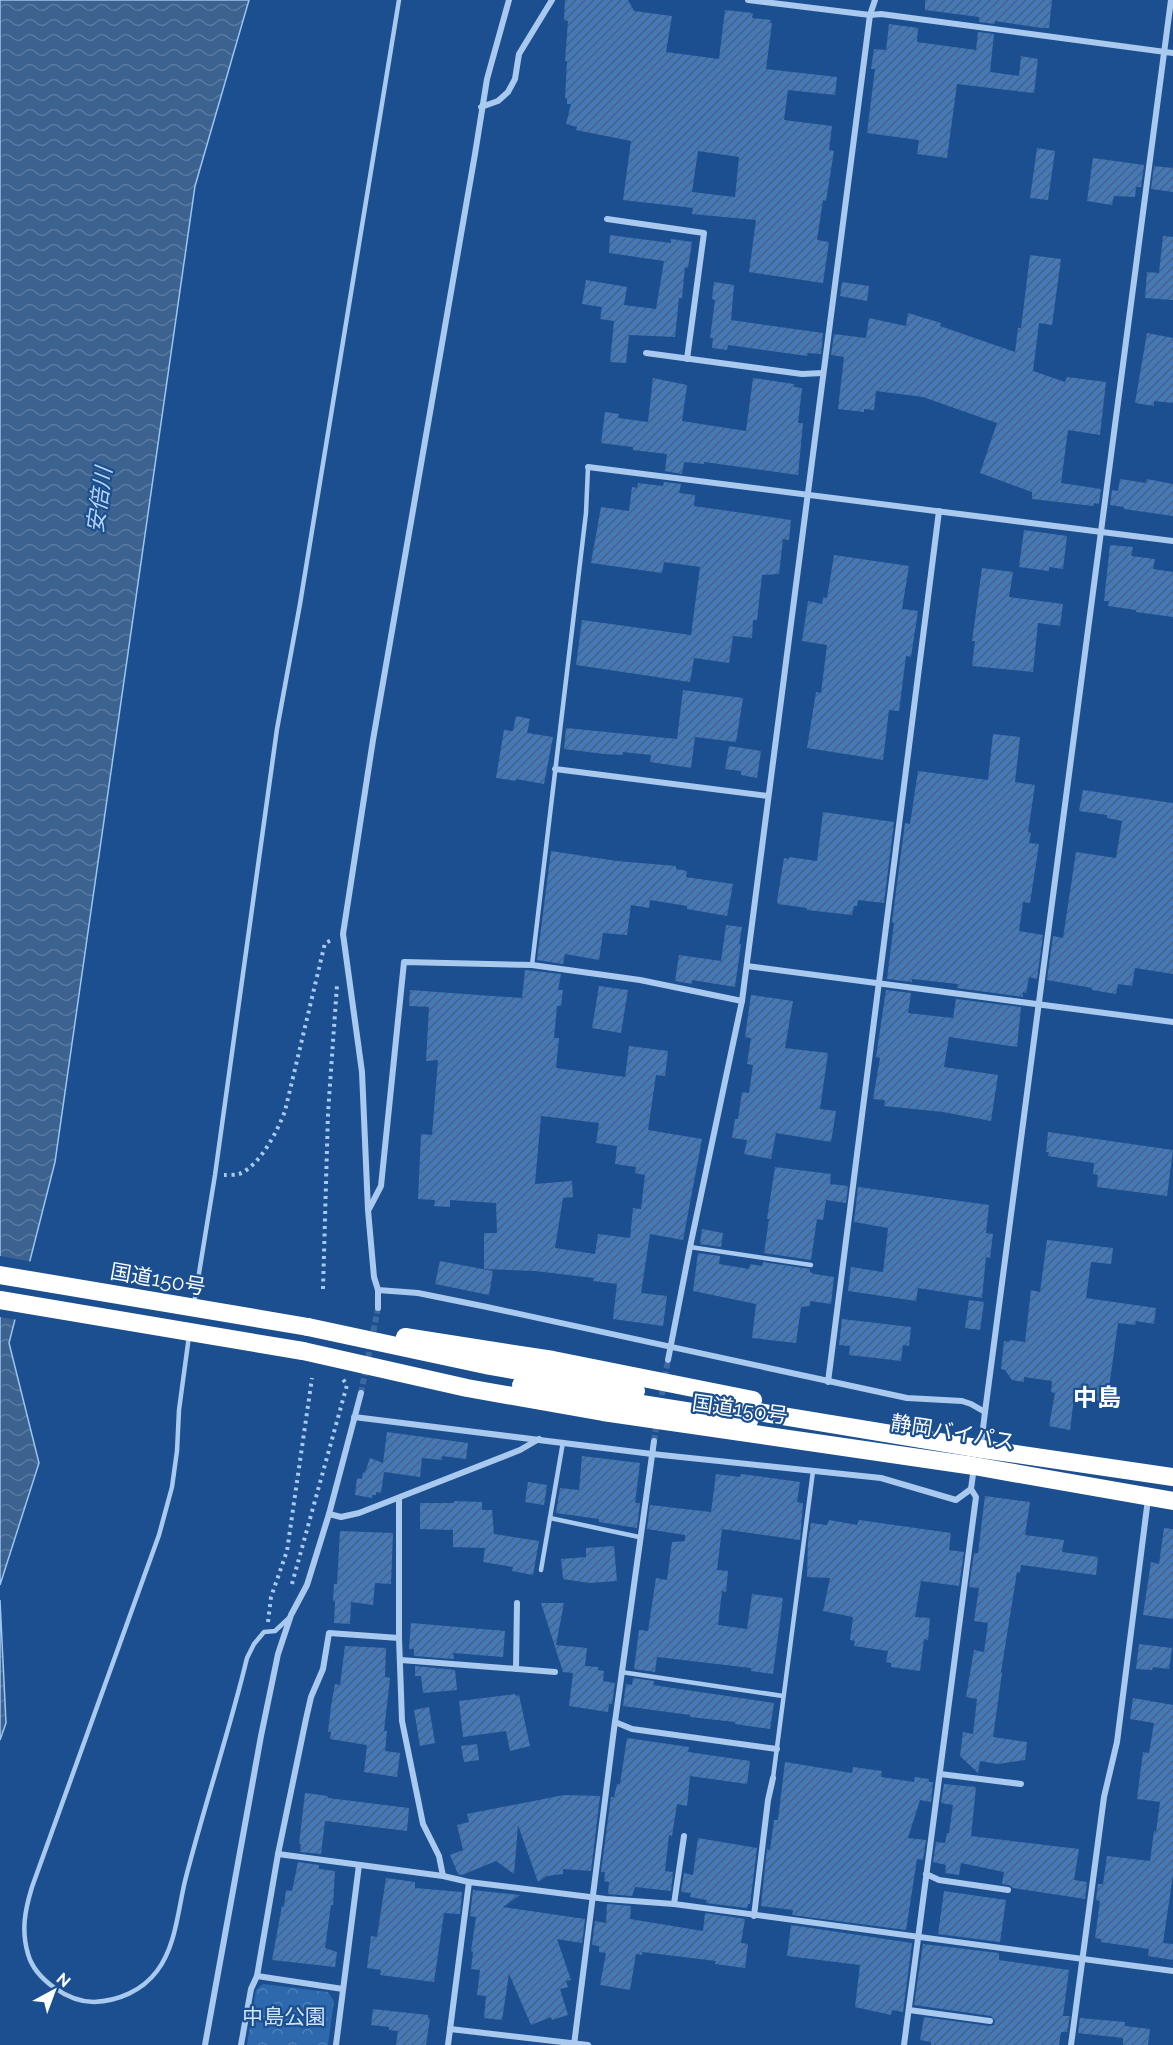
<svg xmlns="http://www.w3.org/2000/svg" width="1173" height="2045" viewBox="0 0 1173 2045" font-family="Raleway,'Noto Sans JP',sans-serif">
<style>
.forest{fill:url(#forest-crowns)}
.water{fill:url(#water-waves);stroke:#9cc4f0;stroke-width:1.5}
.pier{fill:#1b4f8f}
.building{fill:url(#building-hatch);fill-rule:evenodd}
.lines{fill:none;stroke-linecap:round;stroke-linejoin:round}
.street-tunnel{stroke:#3d69a0;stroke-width:6;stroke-dasharray:6 3;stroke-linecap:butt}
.path{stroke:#a9c9ee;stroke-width:4;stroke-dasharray:3 4.5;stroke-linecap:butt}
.lane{stroke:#a9c9ee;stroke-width:4.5}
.street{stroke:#a9c9ee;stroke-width:6}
.highway{stroke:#fff;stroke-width:18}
.highway-bridge{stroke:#fff;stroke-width:18}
.labels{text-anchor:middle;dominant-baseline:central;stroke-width:4.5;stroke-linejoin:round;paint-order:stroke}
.street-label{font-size:21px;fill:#fff;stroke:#1b4f8f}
.park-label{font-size:21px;fill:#cfe3fa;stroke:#1b4f8f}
.water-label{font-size:22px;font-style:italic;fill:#b5d3f5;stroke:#1b4f8f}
.quarter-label{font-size:24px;font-weight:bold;fill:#fff;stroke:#1b4f8f}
</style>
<defs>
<pattern id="forest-crowns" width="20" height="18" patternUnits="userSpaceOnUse" patternTransform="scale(1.5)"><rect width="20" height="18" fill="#2e69ad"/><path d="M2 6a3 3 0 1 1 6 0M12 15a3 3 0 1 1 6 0" fill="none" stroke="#4d80b9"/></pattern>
<pattern id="water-waves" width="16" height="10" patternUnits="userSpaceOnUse" patternTransform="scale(1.5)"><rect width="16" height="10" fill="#3c6290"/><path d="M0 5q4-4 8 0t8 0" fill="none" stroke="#597aa1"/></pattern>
<pattern id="building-hatch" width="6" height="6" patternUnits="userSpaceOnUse" patternTransform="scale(1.5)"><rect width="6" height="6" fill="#4478b7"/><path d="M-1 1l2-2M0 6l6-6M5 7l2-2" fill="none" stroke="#486282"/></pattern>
</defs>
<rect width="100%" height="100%" fill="#1b4f8f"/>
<polygon class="forest" points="263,1984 328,1992 334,2001 328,2045 247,2045 256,1990"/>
<g class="water">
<polygon points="0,0 249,0 195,186 55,1162 9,1343 39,1463 0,1585"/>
<polygon points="0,1600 6,1723 0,1740"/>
</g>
<polygon class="pier" points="0,1256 33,1262 18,1320 0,1317"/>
<g class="building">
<path d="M565 0H628L634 11 672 16 666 52 719 59 725 10 753 13 752 18 771 20 770 23H772L766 69 837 77 835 95 788 90 784 120 832 126 829 150 834 151 826 201 823 200 817 240 829 242 823 283 749 272 756 220 692 214 693 208 623 200 631 141 576 130 577 127 566 124 571 104H567V99L565 98 567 61H565L568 21 564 20ZM698 151 739 157 735 197 692 192Z"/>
<polygon points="925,0 1052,0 1049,28 1042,28 995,21 995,24 979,22 979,17 925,10"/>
<polygon points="889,24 918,28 917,42 976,50 978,32 994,34 990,72 1019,76 1021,56 1038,59 1034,93 957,84 947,158 917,154 919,140 867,133 875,69 871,69 874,49 886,50"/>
<polygon points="1037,148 1055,151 1048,200 1030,198"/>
<polygon points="1093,158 1144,165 1141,187 1136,187 1135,197 1114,196 1112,205 1087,201"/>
<polygon points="1154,166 1173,168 1173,192 1151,189"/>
<polygon points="610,235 671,243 671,239 692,242 688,268 685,267 682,298 679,298 675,337 629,335 626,363 610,362 614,321 600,319 602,307 582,304 586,280 627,287 624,305 656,309 664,261 609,253"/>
<polygon points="1163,236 1173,237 1173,300 1145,298 1147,272 1159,273"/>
<polygon points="1030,255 1061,259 1052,325 1039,323 1033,371 1065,382 1067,377 1106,382 1100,435 1068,430 1061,483 1101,489 1099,504 1094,503 1093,506 1032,499 1032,492 980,473 997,423 923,397 876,391 874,410 864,409 864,412 838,409 844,357 831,355 834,334 866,338 869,318 906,326 908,313 941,323 940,326 1015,352 1018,328 1021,328"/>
<polygon points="714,282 734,285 731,320 823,333 821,354 808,353 807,356 728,345 727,350 712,348 713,338 710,338 715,300 712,299"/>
<polygon points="842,282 869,286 867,301 840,296"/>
<polygon points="1147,333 1173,338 1173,403 1154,401 1154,406 1135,403"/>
<polygon points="653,378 687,385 682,421 746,431 753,378 794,384 794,387 802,388 798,423 803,423 798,475 704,462 704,464 684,462 682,474 665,471 667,454 633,450 633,447 601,443 605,412 619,414 618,418 648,422"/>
<polygon points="1120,479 1146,483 1147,479 1173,484 1173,516 1124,509 1124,507 1110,505 1112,490 1118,491"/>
<polygon points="664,482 681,484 679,493 695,495 694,506 791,520 789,540 783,539 779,574 762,575 757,620 753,620 752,638 733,636 729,663 694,658 690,682 576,665 582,620 691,635 700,567 664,562 662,573 591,563 601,507 629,511 632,487 637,488 638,483 663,486"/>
<polygon points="1024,530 1067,536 1063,569 1049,567 1049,571 1019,567"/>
<polygon points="1110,545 1133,547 1131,556 1155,559 1153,569 1173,572 1173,617 1136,612 1136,610 1108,606 1109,601 1104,601"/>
<polygon points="834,555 909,566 902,609 918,611 911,657 906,656 899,711 889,710 883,760 807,748 816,692 821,693 827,645 802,641 808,601 822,604 823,597 827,598"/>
<polygon points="982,568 1013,572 1009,597 1063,604 1060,626 1038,623 1033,672 972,666 975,641 972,641"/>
<polygon points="683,690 743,698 736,742 695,737 691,768 650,762 651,755 623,752 623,755 604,754 564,749 566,728 677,739"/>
<polygon points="516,716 530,719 527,733 553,737 544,784 516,779 516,781 496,778 504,730 513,731"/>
<polygon points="993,734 1020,737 1015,782 1035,785 1028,832 1031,833 1029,843 1039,844 1030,903 1023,902 1019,931 1043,935 1037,979 1029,977 1026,993 1023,992 1023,997 957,988 958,984 912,979 912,982 887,979 894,923 892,922 905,823 910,824 918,771 988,780"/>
<polygon points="729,746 761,751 757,778 741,775 741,771 725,769"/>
<polygon points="1083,790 1173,803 1173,974 1135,968 1132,986 1118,984 1116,994 1092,990 1092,988 1047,980 1053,936 1063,938 1076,852 1116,858 1122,821 1107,818 1107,815 1079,811"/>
<polygon points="823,812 894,822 884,903 858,900 857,906 854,906 852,915 807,910 807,908 778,904 777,901 784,858 789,859 789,857 817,861"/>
<polygon points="551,851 617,861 676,866 676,869 687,871 686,877 733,884 727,916 687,909 687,906 650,900 649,908 631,905 627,935 603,933 599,960 565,954 563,964 537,960"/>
<polygon points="726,925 742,927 739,944 741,944 735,987 692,980 692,984 675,981 679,955 721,961"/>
<path d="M525 970 561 974 558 990H563L561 1006H557L554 1038H559L556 1068 625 1077 629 1046 668 1051 665 1076 656 1075 648 1130 702 1139 683 1240 650 1234 641 1293 667 1296 663 1326 613 1319 617 1284 593 1281 594 1278 535 1271 484 1269V1233H497L496 1203 450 1200V1207L434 1206 435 1200 418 1199 421 1134 432 1135 438 1060 426 1061 429 1007 409 1006 410 990 522 998ZM541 1116 599 1123 596 1143 617 1146 615 1164 636 1167 635 1173 645 1175 641 1209 633 1208 630 1238 598 1234 595 1254 555 1248 563 1198 573 1197 572 1181 535 1184Z"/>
<polygon points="599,986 628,990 621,1033 592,1028"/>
<polygon points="886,990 911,993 908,1013 953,1018 956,999 1021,1007 1017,1047 949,1037 944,1067 998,1075 991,1121 943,1112 884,1106 885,1100 873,1099 880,1058 876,1057"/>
<polygon points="751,995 793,1001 785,1048 828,1053 820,1109 836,1111 831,1142 776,1133 771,1159 744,1154 747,1140 732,1138 735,1119 738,1119 742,1092 749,1093 753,1065 747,1064 751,1038 745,1037"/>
<polygon points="1048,1132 1173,1150 1167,1196 1097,1187 1098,1175 1093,1174 1094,1163 1048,1156 1049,1152 1046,1152"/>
<polygon points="775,1167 831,1174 830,1184 848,1186 846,1203 826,1200 823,1220 817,1219 811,1260 764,1253 769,1219 767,1219"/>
<polygon points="858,1187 989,1205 986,1233 993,1234 990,1258 986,1257 982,1298 918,1288 916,1301 848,1291 851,1267 883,1272 888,1228 854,1222"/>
<polygon points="702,1229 723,1233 721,1247 700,1244"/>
<polygon points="1047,1240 1113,1248 1111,1264 1091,1262 1086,1298 1156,1308 1154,1324 1136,1321 1135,1325 1118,1323 1107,1402 1074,1398 1070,1430 1049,1426 1055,1393 1051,1392 1052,1381 1024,1377 1024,1382 1012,1380 1005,1370 1001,1369 1004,1341 1009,1342 1010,1340 1025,1342 1031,1290 1040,1292"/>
<polygon points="698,1253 720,1256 719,1264 749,1269 750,1264 762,1266 763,1262 810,1269 810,1272 814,1274 834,1277 831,1304 810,1301 810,1306 801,1307 796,1343 752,1338 756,1304 693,1291"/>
<polygon points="440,1261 493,1271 489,1295 435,1284"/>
<polygon points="969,1300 984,1302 980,1330 965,1328"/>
<polygon points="842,1319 911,1327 909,1346 903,1345 901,1361 849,1355 850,1346 839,1345"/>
<polygon points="387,1432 468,1443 466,1459 442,1456 442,1460 422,1458 420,1477 384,1472 381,1493 376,1492 376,1495 372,1495 372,1498 355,1495 357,1478 362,1479 363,1472 365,1473 370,1458 383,1463"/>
<polygon points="582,1456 640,1463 635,1503 640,1503 637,1528 599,1522 599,1519 556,1513 560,1488 579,1490"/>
<polygon points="716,1474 740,1477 741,1474 800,1482 797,1502 803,1503 800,1540 722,1529 717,1570 728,1571 726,1592 722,1591 718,1625 747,1629 752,1594 783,1598 773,1674 751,1671 751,1668 657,1657 655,1672 634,1669 639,1630 648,1631 656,1578 667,1580 672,1542 685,1541 685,1535 647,1529 650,1505 711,1512"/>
<polygon points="528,1482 547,1485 544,1505 525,1502"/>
<polygon points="985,1496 1030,1502 1025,1535 1064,1540 1062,1552 1098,1557 1096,1575 1021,1565 1020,1573 1017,1572 1001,1672 1002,1673 993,1737 1027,1742 1025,1760 998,1764 980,1761 978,1773 960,1756 963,1732 973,1734 977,1699 966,1697 974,1650 984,1652 988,1623 974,1621 979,1588 969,1587 974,1553 978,1553"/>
<polygon points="454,1501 482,1502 482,1510 492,1510 494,1534 539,1541 533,1575 512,1571 513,1567 483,1562 485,1548 453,1547 453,1530 420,1529 420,1503 454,1503"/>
<polygon points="829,1520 857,1525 859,1520 951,1533 949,1550 964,1552 959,1586 921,1581 915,1617 930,1618 928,1640 924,1639 920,1671 891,1667 891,1663 886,1662 888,1651 854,1646 855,1641 850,1640 853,1617 823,1611 830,1578 807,1577 808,1541 811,1523 827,1525"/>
<polygon points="1164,1528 1173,1529 1173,1619 1143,1615 1151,1562 1159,1564"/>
<polygon points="340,1531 393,1533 391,1584 375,1583 373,1605 351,1602 350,1624 334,1623 335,1601 333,1601 334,1584 337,1584"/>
<polygon points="614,1546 617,1581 589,1583 563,1579 561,1559 586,1557 586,1548"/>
<polygon points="541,1603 564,1603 556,1645 587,1648 585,1666 598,1667 598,1670 604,1671 603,1681 615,1683 612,1704 609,1704 608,1712 569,1706 573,1673 563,1672"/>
<polygon points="411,1623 505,1631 503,1657 453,1653 454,1659 414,1656 414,1649 409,1649"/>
<polygon points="1139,1644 1172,1648 1169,1669 1153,1667 1152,1670 1136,1669"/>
<polygon points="345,1646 386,1648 385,1677 390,1678 384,1731 387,1731 385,1751 400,1753 397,1777 364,1772 367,1745 330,1739 331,1732 328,1732 331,1706 335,1684 340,1685"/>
<polygon points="415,1666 455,1670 457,1690 423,1693 421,1676 415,1676"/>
<polygon points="633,1678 654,1681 653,1685 774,1703 770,1729 735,1724 735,1722 690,1717 690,1715 623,1706 626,1684 632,1685"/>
<polygon points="515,1694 516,1696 519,1695 530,1746 510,1751 506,1731 463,1737 459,1701"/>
<polygon points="1133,1698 1173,1705 1173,1875 1163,1943 1173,1944 1173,1960 1148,1956 1149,1949 1101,1942 1101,1939 1095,1938 1100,1901 1096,1900 1098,1884 1103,1884 1107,1856 1150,1861 1154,1831 1156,1832 1160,1802 1137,1799 1143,1752 1149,1753 1154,1723 1130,1719"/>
<polygon points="429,1707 435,1743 420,1746 414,1710"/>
<polygon points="627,1738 689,1747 688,1752 750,1761 747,1784 690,1776 687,1806 677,1804 672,1836 669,1835 665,1871 673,1872 671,1891 635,1887 632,1896 608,1894 609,1882 604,1881 605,1872 601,1872 611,1797 614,1797 617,1784 620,1784"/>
<polygon points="477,1744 479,1760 464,1762 461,1746"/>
<polygon points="785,1762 852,1773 853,1767 867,1769 882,1771 881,1777 914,1782 915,1777 929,1779 929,1782 933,1782 931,1802 920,1800 908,1838 926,1840 923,1860 917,1859 906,1930 792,1915 793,1910 761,1906 767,1849 770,1850 774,1820 778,1820"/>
<polygon points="944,1784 976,1787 971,1836 1079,1849 1074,1880 1087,1882 1085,1899 1013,1888 1009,1885 1002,1884 1004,1872 961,1863 959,1875 945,1873 946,1865 933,1862 936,1842 945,1843 947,1833 949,1833 953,1805 941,1803"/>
<polygon points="305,1793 328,1796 328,1798 409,1808 407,1831 325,1821 321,1854 300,1852 301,1844 299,1844"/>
<polygon points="564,1795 600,1796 591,1871 563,1869 563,1874 547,1876 538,1882 518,1825 514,1874 496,1861 462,1875 458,1874 450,1855 463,1850 457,1825 469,1822 467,1814"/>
<polygon points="698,1838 757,1848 750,1904 748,1904 747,1908 706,1903 707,1900 690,1897 691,1893 681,1892 684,1873 693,1875"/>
<polygon points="298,1862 319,1865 319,1869 335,1871 333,1905 331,1905 325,1948 337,1952 335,1967 272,1960 282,1906 284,1907 286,1890 292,1891"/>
<polygon points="386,1878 415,1882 415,1888 462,1892 460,1914 444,1913 434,1982 380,1975 381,1970 367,1968 371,1936 377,1937"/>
<polygon points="473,1890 520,1895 503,1907 585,1919 582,1943 557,1939 571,1980 566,1981 568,1987 560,1989 568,2015 552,2020 551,2017 531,2025 509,1974 502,2020 484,2018 486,1996 477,1995 480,1970 471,1969 473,1952 471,1951 476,1917 470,1916"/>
<polygon points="944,1891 1006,1900 1000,1942 938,1934"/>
<polygon points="607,1904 631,1906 630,1919 703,1931 705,1913 745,1919 741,1943 748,1944 745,1968 715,1964 716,1961 642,1952 642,1955 636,1954 630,1990 600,1985 606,1953 599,1952 599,1946 592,1945 595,1921 606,1923"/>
<polygon points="791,1925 912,1943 903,2012 892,2010 891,2015 855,2007 860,1965 787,1956"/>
<polygon points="923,1944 999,1953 999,1960 1069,1970 1063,2016 1070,2016 1067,2032 1061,2032 1059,2045 931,2045 931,2042 920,2040 924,2017 989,2026 994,2025 995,2021 991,2016 914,2005"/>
<polygon points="373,2009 428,2015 428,2018 430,2019 426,2045 396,2045 398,2031 389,2030 389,2027 371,2025"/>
<polygon points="1080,2018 1125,2022 1125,2026 1150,2029 1148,2045 1123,2045 1123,2038 1078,2033"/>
</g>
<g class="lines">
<g class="street-tunnel">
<polyline points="361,1393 378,1308"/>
<polyline points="660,1404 668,1360"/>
<polyline points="654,1441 657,1423"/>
</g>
<g class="path">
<path d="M224 1175C228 1175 235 1175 239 1174 260 1166 278 1130 285 1111L325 943 332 940"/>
<polyline points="323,1289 328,1113 337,985"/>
<polyline points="292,1584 347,1385 342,1378"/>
<polyline points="268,1622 271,1597 287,1551 312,1378"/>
</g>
<g class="lane">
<polyline points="532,965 586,513 588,467"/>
<polyline points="690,1247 811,1265"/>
<polyline points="194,1304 215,1175 277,729 300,604 399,0"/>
<path d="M189 1336 179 1410 177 1451 172 1487 159 1535 32 1887C25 1910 21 1930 28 1954 35 1979 68 2002 94 2002 118 2001 142 1991 157 1971 176 1946 178 1910 185 1881 204 1806 229 1733 247 1658L254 1644 264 1632 275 1631 289 1618"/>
<polyline points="550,1518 639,1537"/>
<polyline points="541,1570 563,1442"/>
<polyline points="621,1672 783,1696"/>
<polyline points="773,1778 813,1471"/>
</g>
<g class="street">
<polyline points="509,0 487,79 475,154 373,740 343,934 362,1072 368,1210 374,1277 378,1290 418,1293 487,1307 907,1398 962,1401 971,1404 985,1412 981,1445"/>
<polyline points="748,0 870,15 881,14 1173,53"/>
<polyline points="481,107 498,101 508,92 515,79 519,54 552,0"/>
<polyline points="607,219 704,233 687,359"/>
<polyline points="646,353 802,374 823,373"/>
<polyline points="588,467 1173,541"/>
<polyline points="555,769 768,796"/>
<polyline points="747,966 1173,1022"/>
<polyline points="369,1209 381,1186 404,962 532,965 640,980 742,1001"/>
<polyline points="378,1308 378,1290"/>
<polyline points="668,1360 690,1247 742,1001 870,15 875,0"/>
<polyline points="828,1382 939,511"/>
<polyline points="985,1412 1171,0"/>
<polyline points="354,1417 652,1454 881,1478 956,1500 971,1489 974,1467"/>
<polyline points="399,1498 399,1638 402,1721 423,1824 439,1856 443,1876"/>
<polyline points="329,1514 341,1517 359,1513 520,1450 539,1439"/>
<polyline points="401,1660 555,1672"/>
<polyline points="516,1669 517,1603"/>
<polyline points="615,1722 632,1729 777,1749"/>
<polyline points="940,1774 1021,1784"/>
<polyline points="278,1854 443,1876 469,1882 606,1899 674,1904 1173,1971"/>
<polyline points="926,1874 939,1880 1008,1890"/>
<polyline points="674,1904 684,1836"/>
<polyline points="754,1916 768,1800 773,1778"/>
<polyline points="257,1976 343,1989"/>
<polyline points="909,2010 990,2021"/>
<polyline points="450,2029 588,2045"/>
<polyline points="205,2045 261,1736 278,1654 291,1615 307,1585 329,1514 361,1393"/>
<polyline points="241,2045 251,1989 257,1976 278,1854 306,1719 311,1697 323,1669 329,1633 399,1638"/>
<polyline points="336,2045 359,1865"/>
<polyline points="448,2045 469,1882"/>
<polyline points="574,2045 614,1729 654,1441"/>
<polyline points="904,2045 976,1497 971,1489"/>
<polyline points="1071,2045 1104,1797 1117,1742 1148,1499"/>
</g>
<g class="highway">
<polyline points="308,1327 490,1366 636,1391"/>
<polyline points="405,1337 553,1360 753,1400"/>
<polyline points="303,1351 467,1388 603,1412 974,1466 1173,1501"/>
<polyline points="521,1385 749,1421"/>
<polyline points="734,1408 982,1449 1173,1477"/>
</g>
<g class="highway-bridge">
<polyline points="0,1275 308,1327"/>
<polyline points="0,1300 303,1351"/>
</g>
</g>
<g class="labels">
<g class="street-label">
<text transform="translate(158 1279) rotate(10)">国道150号</text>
<text transform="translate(740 1409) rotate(8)">国道150号</text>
<text transform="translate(953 1432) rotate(9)">静岡バイパス</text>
</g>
<g class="park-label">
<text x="284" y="2016">中島公園</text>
</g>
<g class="water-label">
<text transform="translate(99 500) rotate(-82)">安倍川</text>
</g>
<g class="quarter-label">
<text x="1097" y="1397">中島</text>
</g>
</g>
<g transform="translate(54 1991) rotate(41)" stroke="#1b4f8f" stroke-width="4.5" paint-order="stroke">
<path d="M0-4.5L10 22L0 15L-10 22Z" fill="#ffffff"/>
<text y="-9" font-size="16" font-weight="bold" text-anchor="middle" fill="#ffffff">N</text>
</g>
</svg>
